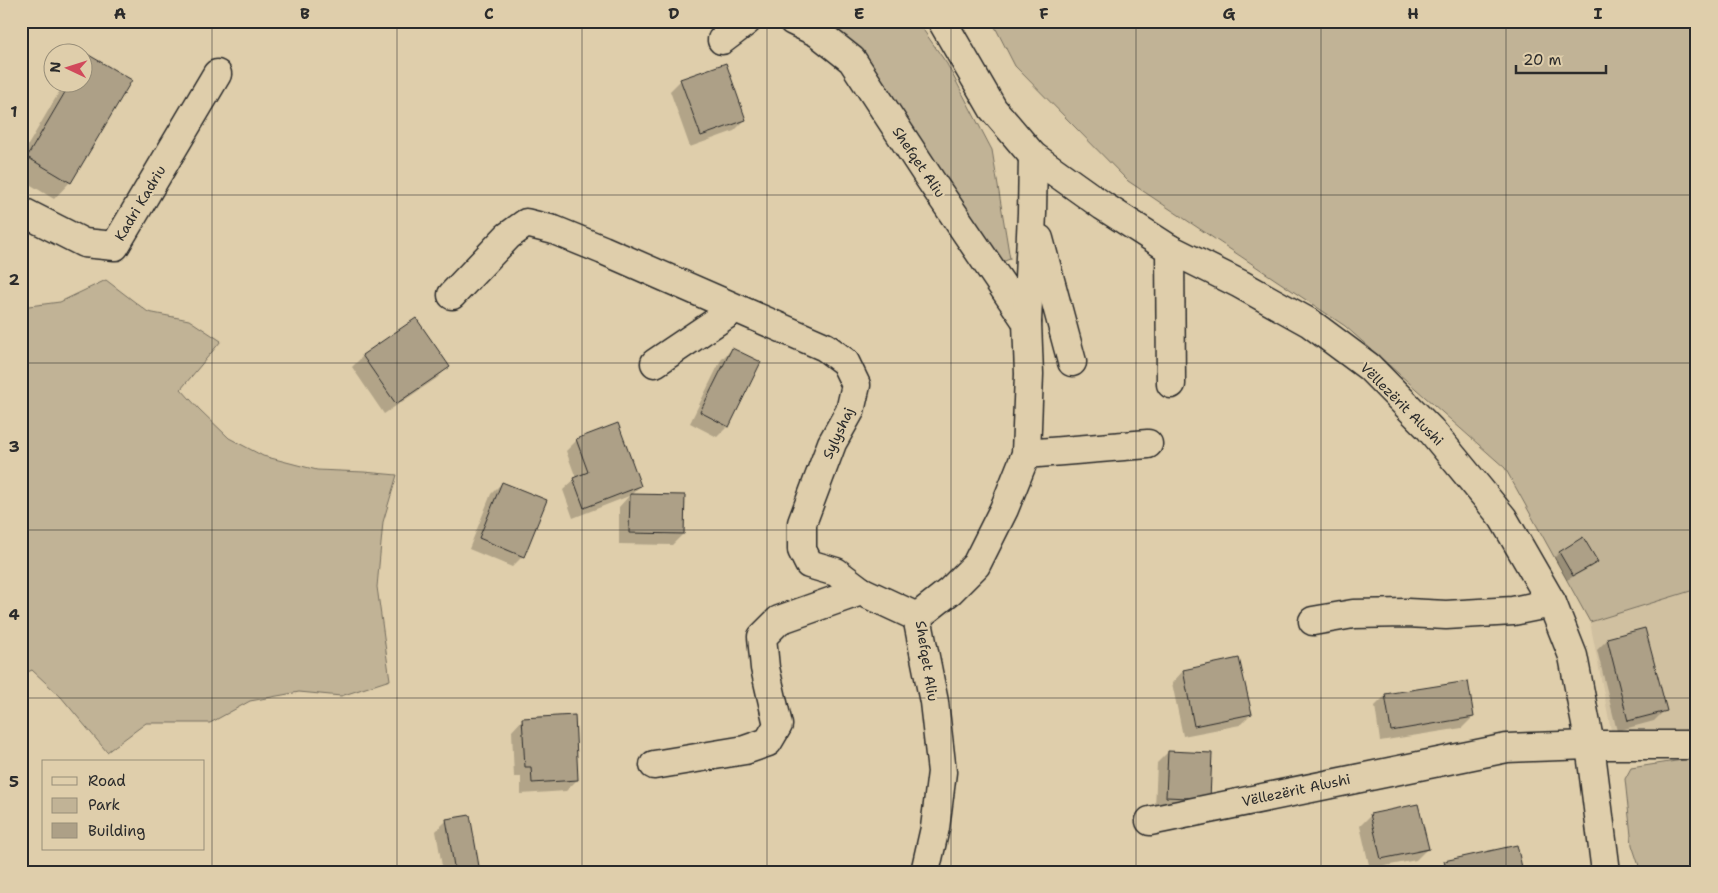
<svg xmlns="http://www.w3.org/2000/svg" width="1718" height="893" viewBox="0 0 1718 893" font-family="'Shantell Sans',sans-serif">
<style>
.built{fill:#d0c0a0}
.green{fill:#c1b396;stroke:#766f60}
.shadow{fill:#0003}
.building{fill:#ada087;stroke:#2b2b2b}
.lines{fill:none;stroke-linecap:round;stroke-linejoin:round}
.street-casing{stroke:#2b2b2b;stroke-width:31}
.secondary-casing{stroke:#2b2b2b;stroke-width:31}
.street{stroke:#dfceab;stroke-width:28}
.secondary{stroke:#dfceab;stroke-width:28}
.grid{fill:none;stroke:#2b2b2b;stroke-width:1;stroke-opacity:0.55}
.labels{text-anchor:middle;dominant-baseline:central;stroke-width:4.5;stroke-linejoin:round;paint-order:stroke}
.street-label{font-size:14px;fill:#2b2b2b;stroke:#dfceab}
.neatline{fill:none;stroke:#2b2b2b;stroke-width:2}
.grid-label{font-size:16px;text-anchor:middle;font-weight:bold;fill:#2b2b2b}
</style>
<rect width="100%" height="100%" fill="#dfceab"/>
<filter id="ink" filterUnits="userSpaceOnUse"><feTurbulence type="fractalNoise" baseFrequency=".02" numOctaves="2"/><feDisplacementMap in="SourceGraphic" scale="10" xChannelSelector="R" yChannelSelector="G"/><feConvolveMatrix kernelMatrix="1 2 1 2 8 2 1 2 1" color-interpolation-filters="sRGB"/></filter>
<g filter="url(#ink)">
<polygon class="built" points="1697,589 1697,731 1687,734 1611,730 1590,622"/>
<g class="green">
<polygon points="792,21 917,21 947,64 992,150 1010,259 991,266 855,55"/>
<polygon points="992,21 1697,21 1697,589 1590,622 1505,468 1345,326 1128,181 1015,66"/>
<polygon points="106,280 148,312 189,320 221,341 181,389 199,409 229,438 263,456 317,470 364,472 397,475 383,522 377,587 390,680 341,696 299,692 250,701 210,723 146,723 107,752 61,697 32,670 21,675 21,307 60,302"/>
<polygon points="1695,758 1697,766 1697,871 1641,872 1632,845 1625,779 1631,768"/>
</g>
<g class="shadow">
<polygon points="88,56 70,182 54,199 21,179 21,157 65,82 82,82 82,61"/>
<polygon points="681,80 745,120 734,131 690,147 670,91"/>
<polygon points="416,320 448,367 437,378 384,414 352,367 363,356"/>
<polygon points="732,349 728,426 717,437 690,423 721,360"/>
<polygon points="577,440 640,486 630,496 683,534 672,545 619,544 619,507 629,496 573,518 563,490 576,478 566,451"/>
<polygon points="502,483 523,556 512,567 469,549 491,494"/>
<polygon points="1559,553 1596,561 1591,567 1567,580 1554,558"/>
<polygon points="1608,639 1665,710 1654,721 1617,731 1597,650"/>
<polygon points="1183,671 1251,714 1240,725 1183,736 1172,683"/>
<polygon points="1386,695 1473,717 1462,728 1380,741 1375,706"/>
<polygon points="523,719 577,780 566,791 521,794 521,777 514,777 512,731"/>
<polygon points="1168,752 1211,754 1198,809 1155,808 1157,763"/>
<polygon points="1371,815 1427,849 1416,860 1370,869 1360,826"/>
<polygon points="447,820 479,872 443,872 436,831"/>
<polygon points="1445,863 1522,872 1436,872"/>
</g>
<g class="building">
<polygon points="87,54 132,80 71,183 27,157 71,82 82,82 82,63"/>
<polygon points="726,63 746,120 701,136 680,79"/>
<polygon points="416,318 450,367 396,404 362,355"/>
<polygon points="732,348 761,362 729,427 700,412"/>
<polygon points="618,423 641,486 584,508 573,478 588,472 576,439"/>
<polygon points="502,482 547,500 524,557 479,538"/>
<polygon points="630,494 685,495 684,534 629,533"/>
<polygon points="1583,537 1598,562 1573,576 1559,552"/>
<polygon points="1645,628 1667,711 1628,721 1607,638"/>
<polygon points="1239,658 1252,714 1194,726 1183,670"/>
<polygon points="1468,681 1474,717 1391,731 1385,694"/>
<polygon points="575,715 578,780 532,783 531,767 525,767 522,718"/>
<polygon points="1168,751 1212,753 1210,799 1166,797"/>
<polygon points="1418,804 1429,849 1381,859 1370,814"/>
<polygon points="470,815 480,872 455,872 446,819"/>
<polygon points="1517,845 1523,872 1447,872 1444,861"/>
</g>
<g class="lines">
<defs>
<g id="street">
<polyline points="793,21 818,33 852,60 931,181 1027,322"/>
<polyline points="722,40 747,21"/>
<polyline points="21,212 25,213 84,243 115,246 217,74"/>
<polyline points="1039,239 1072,362"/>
<polyline points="1170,249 1171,384"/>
<polyline points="452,295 508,236 526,223 554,230 603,250 825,347 845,362 856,385 850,411 832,443 802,523 802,550 809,564 836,572 861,591 917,617"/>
<polyline points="655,363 735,309"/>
<polyline points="1026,454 1148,444"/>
<polyline points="917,617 950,591 976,565 1004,509 1026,454 1029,374 1027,322 1032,213 1033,156"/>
<polyline points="917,617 934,702 942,772 935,828 925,872"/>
<polyline points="1313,621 1353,614 1407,613 1446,615 1513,611 1552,603"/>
<polyline points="654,765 745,750 768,742 778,725 765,668 762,637 779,620 861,591"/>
<polyline points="1150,821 1507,748 1590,745 1697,745"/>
</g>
<polyline id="secondary" points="942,21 993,109 1033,156 1103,206 1170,249 1240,284 1310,323 1369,367 1430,429 1503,518 1552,603 1573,656 1590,745 1606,872"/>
</defs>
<use href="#street" class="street-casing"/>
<use href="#secondary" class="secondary-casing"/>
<use href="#street" class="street"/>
<use href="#secondary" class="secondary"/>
</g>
</g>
<path class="grid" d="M212 21V872M397 21V872M582 21V872M767 21V872M951 21V872M1136 21V872M1321 21V872M1506 21V872M21 195H1697M21 363H1697M21 530H1697M21 698H1697"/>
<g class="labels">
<g class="street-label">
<text transform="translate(919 162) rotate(56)">Shefqet Aliu</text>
<text transform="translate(140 203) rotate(-59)">Kadri Kadriu</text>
<text transform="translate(1402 404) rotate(45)">Vëllezërit Alushi</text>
<text transform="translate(838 433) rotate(-65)">Sylyshaj</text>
<text transform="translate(927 661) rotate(81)">Shefqet Aliu</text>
<text transform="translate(1296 790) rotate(-12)">Vëllezërit Alushi</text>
</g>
</g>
<rect width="1718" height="893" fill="none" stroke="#dfceab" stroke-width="55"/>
<rect x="42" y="760" width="162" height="90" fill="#dfceab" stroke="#978d78"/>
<rect x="52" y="777" width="25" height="8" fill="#dfceab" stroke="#978d78"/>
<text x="88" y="786" font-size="15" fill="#2b2b2b">Road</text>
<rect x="52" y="798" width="25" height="15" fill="#c1b396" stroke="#978d78"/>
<text x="88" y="810" font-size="15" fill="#2b2b2b">Park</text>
<rect x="52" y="823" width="25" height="15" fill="#ada087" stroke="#978d78"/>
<text x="88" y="836" font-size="15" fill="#2b2b2b">Building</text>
<g transform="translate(68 68) rotate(274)"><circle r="24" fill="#dfceab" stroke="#978d78"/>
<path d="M0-4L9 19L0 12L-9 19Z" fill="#d1495b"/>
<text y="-8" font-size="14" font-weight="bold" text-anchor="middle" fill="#2b2b2b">N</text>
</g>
<path d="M1516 65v8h90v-8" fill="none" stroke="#2b2b2b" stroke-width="2.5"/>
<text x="1523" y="65" font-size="15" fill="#2b2b2b" stroke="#dfceab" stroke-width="4" paint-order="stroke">20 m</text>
<rect x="28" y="28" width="1662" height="838" class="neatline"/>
<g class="grid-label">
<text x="120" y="19">A</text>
<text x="305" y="19">B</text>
<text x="489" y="19">C</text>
<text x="674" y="19">D</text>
<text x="859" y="19">E</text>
<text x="1044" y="19">F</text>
<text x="1229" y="19">G</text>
<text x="1413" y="19">H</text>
<text x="1598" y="19">I</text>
<text x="14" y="117">1</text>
<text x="14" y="285">2</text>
<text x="14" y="452">3</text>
<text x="14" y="620">4</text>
<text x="14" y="787">5</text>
</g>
</svg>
